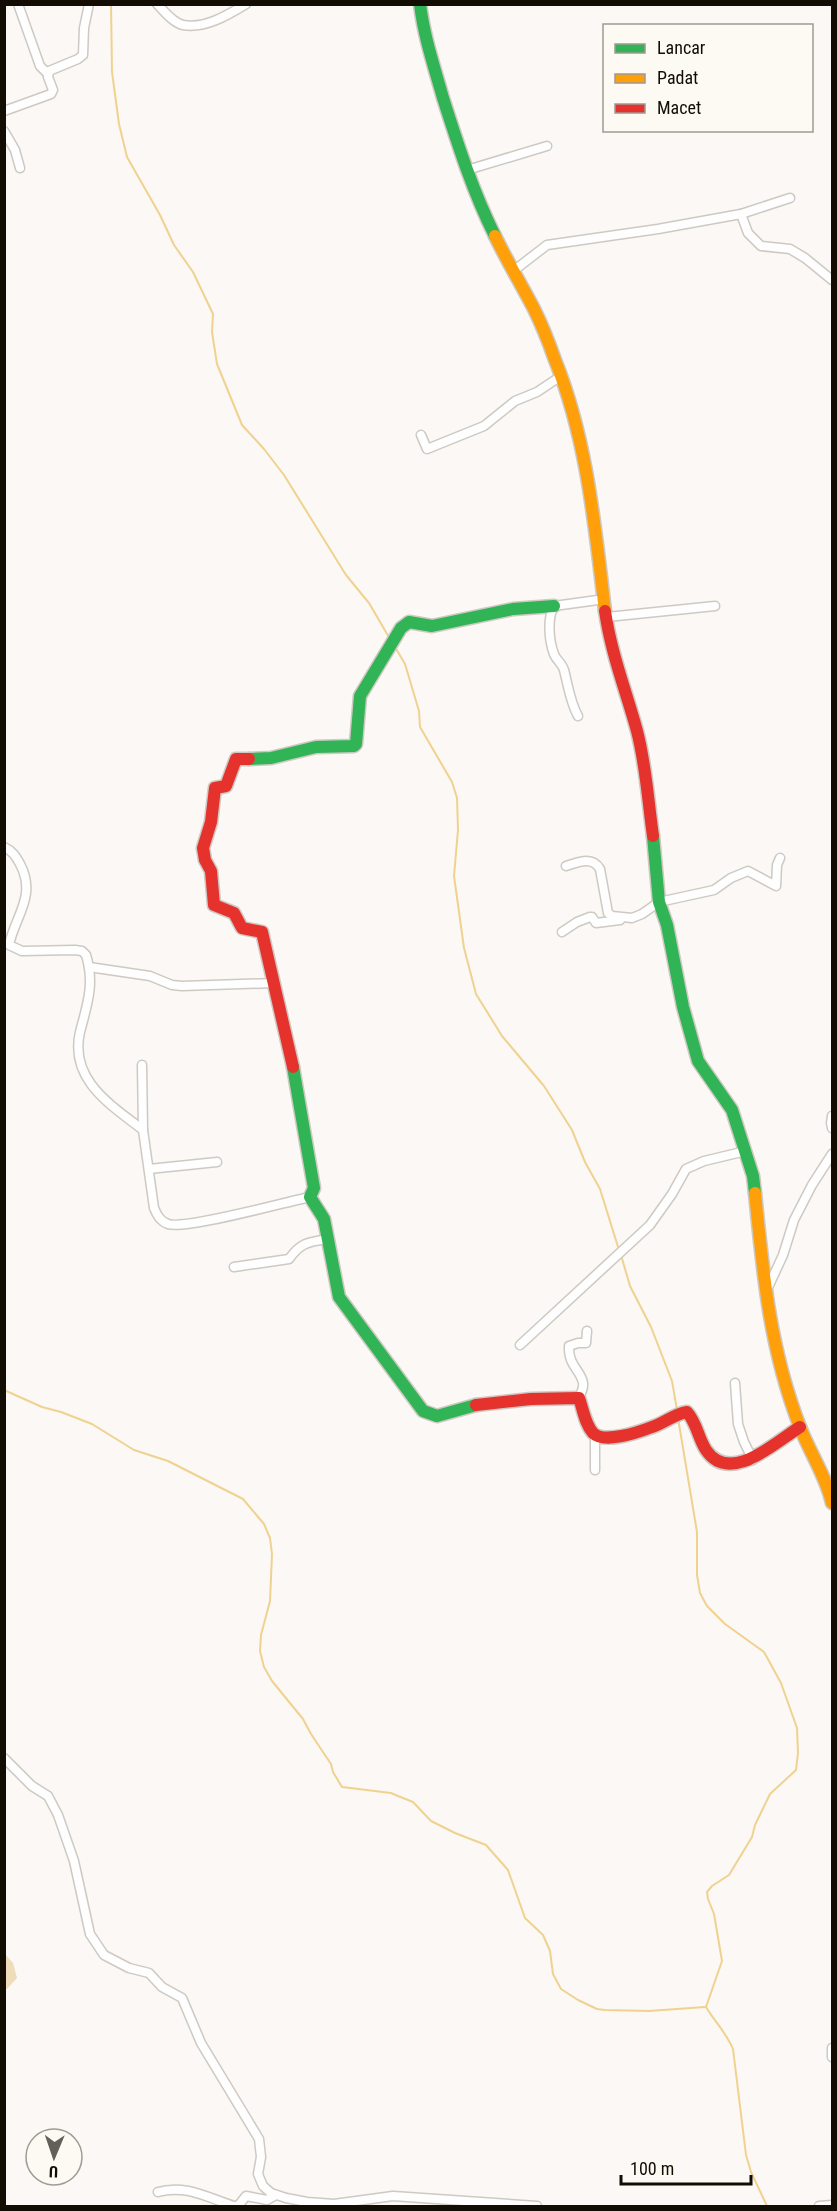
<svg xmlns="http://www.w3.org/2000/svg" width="837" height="2211" viewBox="0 0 837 2211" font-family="'Roboto Condensed',sans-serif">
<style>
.green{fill:#eedcba}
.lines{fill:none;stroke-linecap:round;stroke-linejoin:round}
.stream{stroke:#f0d290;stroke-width:2}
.street-casing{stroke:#cec9c2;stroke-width:11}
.fast-casing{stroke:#cec9c2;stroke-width:15}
.slow-casing{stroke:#cec9c2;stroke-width:15}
.jam-casing{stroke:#cec9c2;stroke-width:15}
.street{stroke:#fefefe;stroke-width:8}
.fast{stroke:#30b455;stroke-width:12}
.slow{stroke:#ff9f0a;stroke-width:12}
.jam{stroke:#e5322d;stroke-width:12}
</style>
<rect width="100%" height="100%" fill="#fbf8f5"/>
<polygon class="green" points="4,1953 13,1963 17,1978 5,1991"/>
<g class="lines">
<g class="stream">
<polyline points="111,4 112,72 119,124 127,157 160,215 174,245 193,272 213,314 212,332 217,364 242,425 264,449 284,475 346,575 369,603 390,639"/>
<polyline points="395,647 405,664 419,711 420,727 452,782 457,798 458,830 454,876 464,948 476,994 502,1036 544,1086 572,1130 585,1162 600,1189 619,1250"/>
<polyline points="832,1064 832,1087"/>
<polyline points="621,1255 630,1286 651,1327 672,1381 677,1410"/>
<polyline points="4,1390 42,1407 61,1412 92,1424 134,1450 168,1461 243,1499 264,1524 270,1538 272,1554 270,1601 261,1635 260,1651 264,1667 272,1681 303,1719 311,1734 331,1764 333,1772 342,1787 391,1793 398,1796 413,1802 431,1821 455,1833 486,1845 508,1870 525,1918 543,1935 550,1951 553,1974 561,1989 578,2000 597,2009 605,2010 649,2011 705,2007"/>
<path d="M678 1418 697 1532V1575L700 1593 707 1606 725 1624 764 1652 781 1683 797 1728 798 1753 796 1770 770 1794 755 1825 752 1837 729 1875 712 1886 707 1892 708 1899 714 1914 722 1961 706 2007C715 2022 727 2034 733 2049L746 2155 751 2172 767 2206"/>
</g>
<defs>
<g id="street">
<polyline points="18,4 40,66 48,74"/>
<path d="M157 4C164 11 173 23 183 25 205 29 228 15 246 4"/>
<polyline points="4,111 51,94 53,90 48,77 49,71 78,59 83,55 84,28 89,4"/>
<polyline points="4,131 15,150 20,168"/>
<polyline points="467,170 547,146"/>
<polyline points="741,214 790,198"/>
<polyline points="512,272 547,245 658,229 741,214 748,233 761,246 790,249 805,258 832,280"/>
<polyline points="421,435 427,449 484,426 515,401 537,392 561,376"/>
<polyline points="607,617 715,606"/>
<path d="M578 716C570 702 568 685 564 670 562 663 556 660 554 654 549 641 547 618 554 606L605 599"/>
<path d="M4 847C13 851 16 857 20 864 37 896 15 916 9 945L22 951 75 950 82 951 86 955C95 984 87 1005 80 1032 69 1080 111 1105 143 1130L154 1208C157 1215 160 1221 168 1224 185 1230 286 1202 310 1197"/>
<path d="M566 866C579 862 592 856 600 869L608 913 612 916 632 918 642 914 659 902 714 890 731 878 748 871 776 886 777 865 780 858"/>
<polyline points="562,932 577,922 590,917 592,917 596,923 620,920"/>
<polyline points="89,967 150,976 172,985 182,986 275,983"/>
<polyline points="142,1065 143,1130"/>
<polyline points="832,1116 831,1123 832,1128"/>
<polyline points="149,1169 217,1162"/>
<path d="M234 1267 289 1259C301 1242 309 1242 328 1239"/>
<polyline points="765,1294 783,1255 794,1220 812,1185 832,1154"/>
<polyline points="520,1345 650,1225 672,1194 686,1169 704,1161 746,1151"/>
<polyline points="735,1383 738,1424 744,1442 753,1460"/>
<path d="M579 1398C581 1393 584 1388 583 1383 581 1370 568 1366 569 1346L578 1343H586L587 1331"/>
<polyline points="595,1437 595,1470"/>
<polyline points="4,1758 32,1786 48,1796 58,1815 74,1861 90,1934 104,1955 129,1968 149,1973 162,1987 182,1998 201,2043 259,2139 261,2157 258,2174 263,2186 271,2193 286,2198 307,2202 334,2204 393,2196 537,2206"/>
<polyline points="832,2048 832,2057"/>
<path d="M158 2192C186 2184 208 2198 234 2206H238L246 2196 267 2200 276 2195"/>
<polyline points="819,2206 832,2205"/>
</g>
<g id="fast">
<path d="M420 4C424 37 434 66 443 98 458 145 473 192 495 236"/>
<polyline points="249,759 271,758 316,747 354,746 356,744 360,696 401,628 409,622 432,626 513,609 554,606"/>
<polyline points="653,836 659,902 667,925 683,1007 698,1061 732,1110 753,1176 755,1193"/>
<polyline points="293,1067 314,1188 310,1197 324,1219 339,1297 423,1411 437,1416 476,1405"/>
</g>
<g id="slow">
<path d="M495 236C507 261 521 284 534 309 542 325 549 343 555 360 587 439 595 527 605 611"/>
<path d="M755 1193C763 1274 770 1350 800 1427 810 1453 826 1476 832 1503"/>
</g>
<g id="jam">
<path d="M605 611C611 653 626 691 637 731 646 765 648 801 653 836"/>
<polyline points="249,759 236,759 226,786 215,788 211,822 203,848 205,860 211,871 214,905 234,913 242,928 262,932 293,1067"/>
<path d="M476 1405 531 1399 579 1398C583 1409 585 1424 593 1433 604 1444 639 1432 652 1427 665 1423 674 1414 687 1412 697 1423 698 1438 706 1450 730 1486 777 1441 800 1427"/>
</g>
</defs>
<use href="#street" class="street-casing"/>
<use href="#fast" class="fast-casing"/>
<use href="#slow" class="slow-casing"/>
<use href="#jam" class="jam-casing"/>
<use href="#street" class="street"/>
<use href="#fast" class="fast"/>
<use href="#slow" class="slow"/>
<use href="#jam" class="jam"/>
</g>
<rect width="837" height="2211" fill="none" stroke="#120c03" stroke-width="12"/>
<rect x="603" y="24" width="210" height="108" fill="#fdf9f3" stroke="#9f9a93" stroke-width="1.5"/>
<rect x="615" y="44" width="30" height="9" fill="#30b455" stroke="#9f9a93" stroke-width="1.5"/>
<text x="657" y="54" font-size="18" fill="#120c03">Lancar</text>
<rect x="615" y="74" width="30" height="9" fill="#ff9f0a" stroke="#9f9a93" stroke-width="1.5"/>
<text x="657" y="84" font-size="18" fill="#120c03">Padat</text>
<rect x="615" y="104" width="30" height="9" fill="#e5322d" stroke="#9f9a93" stroke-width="1.5"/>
<text x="657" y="114" font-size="18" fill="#120c03">Macet</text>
<g transform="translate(54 2157) rotate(182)"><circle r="28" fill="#fdf9f3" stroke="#9f9a93" stroke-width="1.5"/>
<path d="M0-4.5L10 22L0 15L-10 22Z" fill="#645f58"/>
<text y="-9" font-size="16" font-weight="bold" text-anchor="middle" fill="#120c03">U</text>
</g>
<path d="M621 2175v9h130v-9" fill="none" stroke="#120c03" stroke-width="3"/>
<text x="630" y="2175" font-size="18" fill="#120c03" stroke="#fdf9f3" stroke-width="4.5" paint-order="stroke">100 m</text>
</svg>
